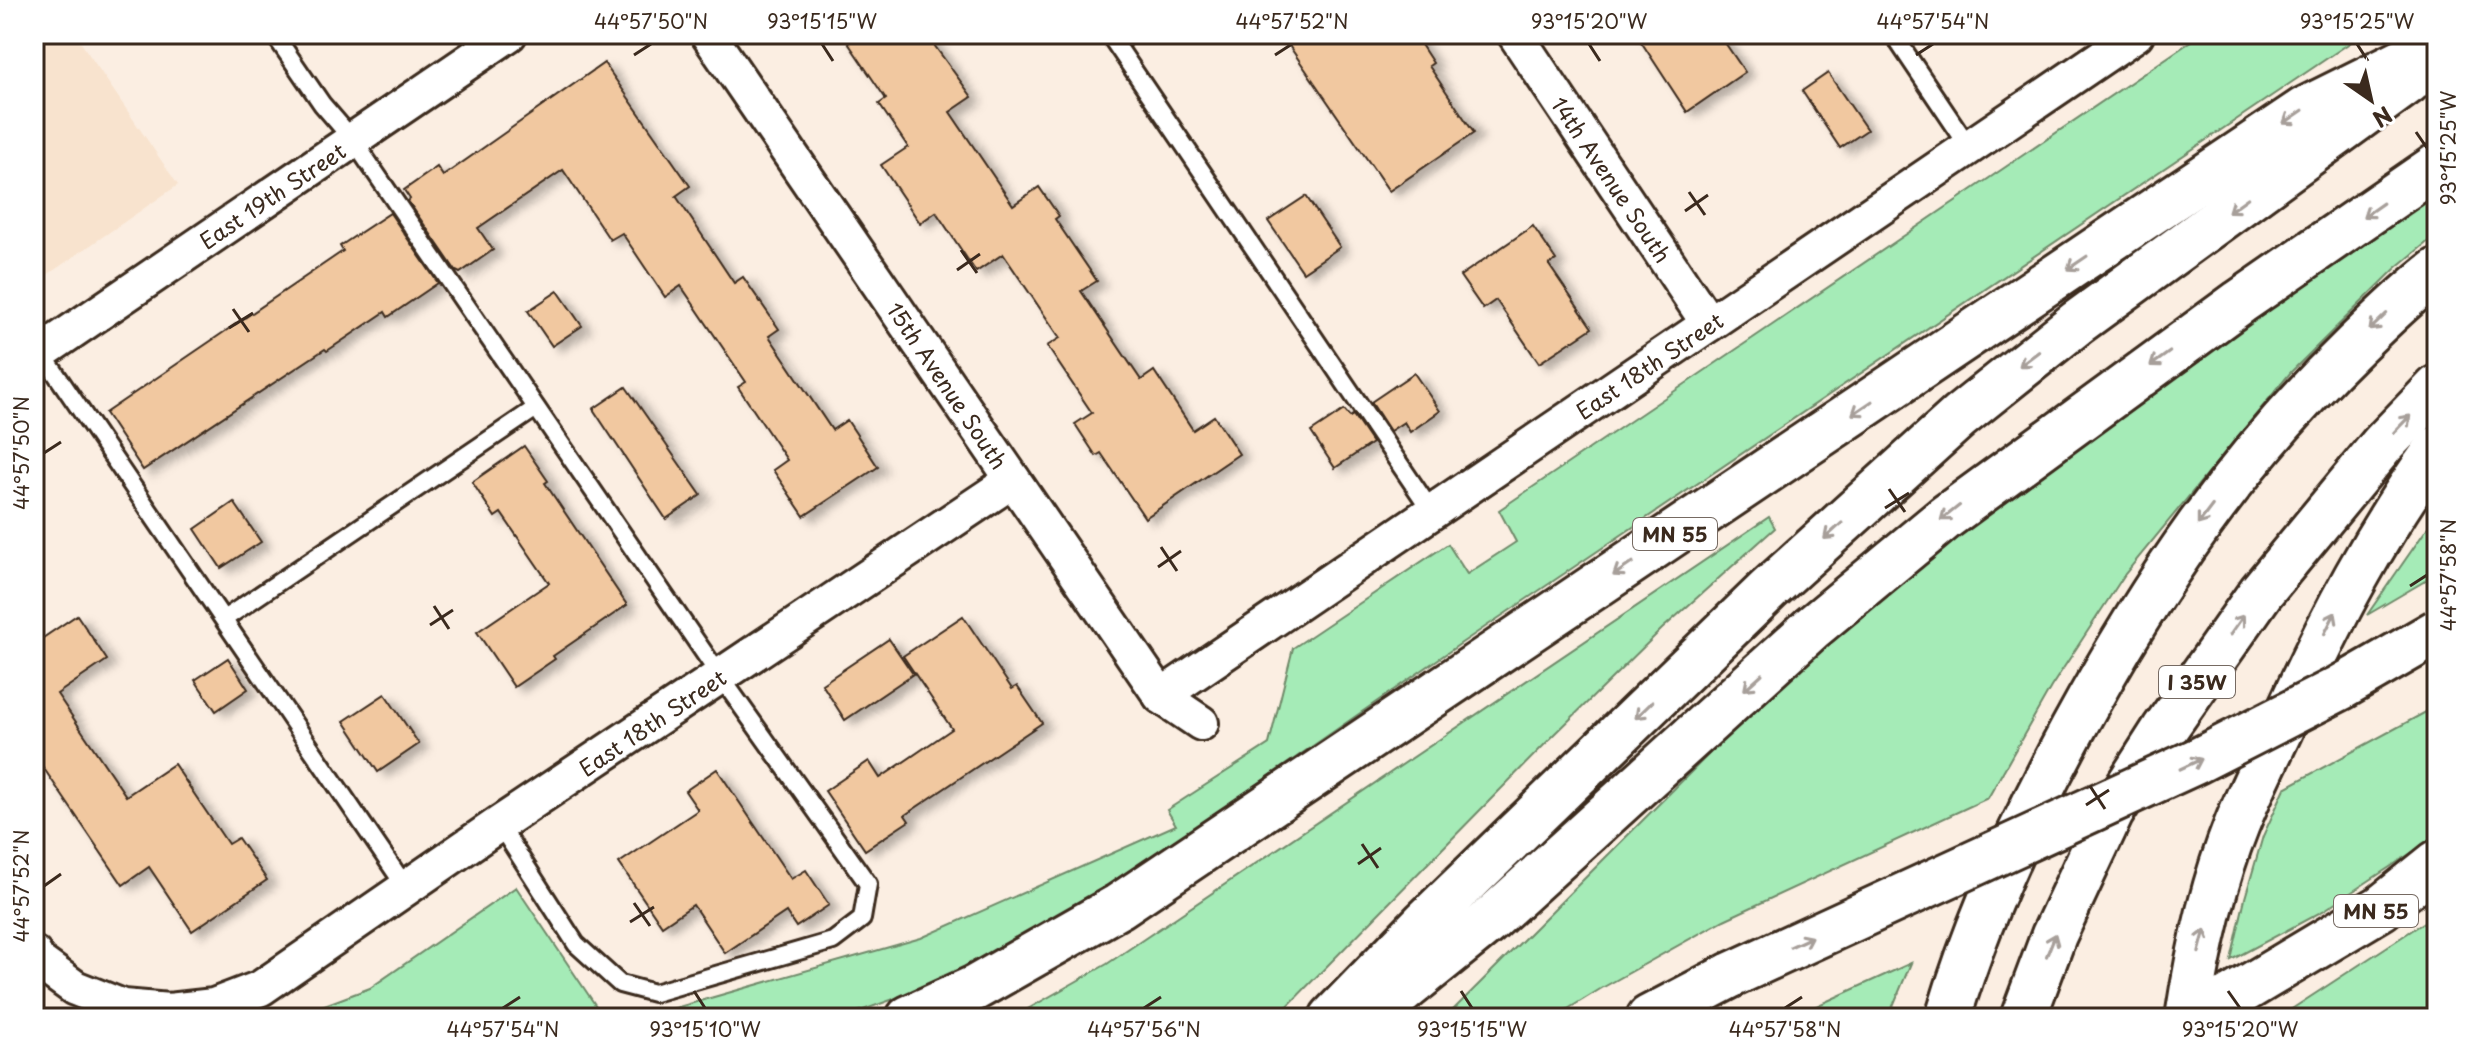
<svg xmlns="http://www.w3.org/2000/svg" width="2471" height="1052" viewBox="0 0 2471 1052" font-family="'Playpen Sans',sans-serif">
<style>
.built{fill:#f8e3ce}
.green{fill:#a5ebb7;stroke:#708a6a;stroke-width:2}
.building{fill:#f1c8a0;stroke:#3b2a1e;stroke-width:2;filter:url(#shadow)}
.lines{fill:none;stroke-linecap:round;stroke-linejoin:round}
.lane-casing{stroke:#3b2a1e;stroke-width:22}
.street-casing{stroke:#3b2a1e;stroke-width:40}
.highway-casing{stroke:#3b2a1e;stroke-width:50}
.lane{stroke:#fff;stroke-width:16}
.street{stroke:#fff;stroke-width:34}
.highway{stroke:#fff;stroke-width:44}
.highway-bridge-casing{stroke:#3b2a1e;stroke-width:50;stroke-linecap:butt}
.highway-bridge{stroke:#fff;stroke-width:44}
.oneway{stroke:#a79f9a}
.ticks{fill:none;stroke:#3b2a1e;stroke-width:3}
.labels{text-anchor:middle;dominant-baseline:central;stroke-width:6;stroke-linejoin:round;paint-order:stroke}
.shield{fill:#fff;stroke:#766a62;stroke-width:2}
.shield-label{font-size:20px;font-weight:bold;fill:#3b2a1e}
.street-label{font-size:22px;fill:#3b2a1e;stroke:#fff}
.neatline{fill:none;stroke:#3b2a1e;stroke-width:3}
.ticks-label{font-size:20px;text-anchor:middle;fill:#3b2a1e}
</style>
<defs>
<filter id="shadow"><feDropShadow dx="9" dy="5" stdDeviation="4" flood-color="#0004"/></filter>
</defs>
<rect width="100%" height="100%" fill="#fbeee2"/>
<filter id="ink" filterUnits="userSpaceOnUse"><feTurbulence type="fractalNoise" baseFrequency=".0125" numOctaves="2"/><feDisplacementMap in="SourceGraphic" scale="16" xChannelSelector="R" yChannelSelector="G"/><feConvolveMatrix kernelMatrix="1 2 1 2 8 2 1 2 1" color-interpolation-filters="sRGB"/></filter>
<g filter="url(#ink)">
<polygon class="built" points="34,34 75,34 178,185 34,284"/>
<g class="green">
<polygon points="2202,34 2363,34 1460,644 1109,887 995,952 916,991 841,1018 640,1018 921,938 1176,825 1167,810 1269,744 1293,648 1448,544 1467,574 1516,542 1499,510"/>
<polygon points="2437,186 2437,234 2396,268 2291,372 2125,574 2051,687 1988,798 1724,920 1602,988 1553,1018 1445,1018 1737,726 1852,621 1923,561 2222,337"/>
<polygon points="2437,514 2437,574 2367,615"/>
<polygon points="1769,517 1775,528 1662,629 1548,741 1276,1018 1012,1018 1107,964"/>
<polygon points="2437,706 2437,836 2323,911 2231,960 2245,898 2263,836 2285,788"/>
<polygon points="516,887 604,1018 290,1018 370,988"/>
<polygon points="2437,914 2437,1018 2278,1018"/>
<polygon points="1911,963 1888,1018 1790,1018"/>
</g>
<g class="building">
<polygon points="842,34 926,34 972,97 950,112 1013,205 1039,187 1059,216 1055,219 1097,281 1081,291 1141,380 1154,371 1193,430 1214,416 1239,454 1145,518 1101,453 1096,456 1075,424 1092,413 1047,346 1060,338 1003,254 976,272 936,212 920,223 881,165 908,147 879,104 886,99"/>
<polygon points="1281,34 1414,34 1433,63 1429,66 1474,133 1389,191"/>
<polygon points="1636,34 1719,34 1745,72 1687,112"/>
<polygon points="604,63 690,186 676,196 734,283 743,277 779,329 769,336 832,430 847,420 878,467 804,516 773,470 787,460 738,387 746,382 681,286 665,297 622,233 610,240 563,170 478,228 493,250 460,273 456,271 408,201 410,199 404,190 437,167 443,176"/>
<polygon points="1828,73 1867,130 1840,148 1802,91"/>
<polygon points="1306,196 1340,247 1303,272 1268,221"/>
<polygon points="390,213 438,283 388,317 385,312 327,351 325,349 143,470 105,413 343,251 340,246"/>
<polygon points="1533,226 1556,260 1549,265 1592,328 1539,363 1496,300 1483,309 1460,276"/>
<polygon points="558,291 582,326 552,346 528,311"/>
<polygon points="1414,373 1440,411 1410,432 1404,422 1390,431 1371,402"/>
<polygon points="626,387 701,495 666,519 593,409"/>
<polygon points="1344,410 1350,417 1353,415 1372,443 1335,468 1311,432"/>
<polygon points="524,446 548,481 545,483 627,605 553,656 555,659 514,687 477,632 549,583 501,513 495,517 472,482"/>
<polygon points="234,502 261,542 221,568 195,529"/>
<polygon points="77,615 107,660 57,694 126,796 174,764 228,844 238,838 267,880 192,931 149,867 123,885 34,754 34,644"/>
<polygon points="963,616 1012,689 1017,686 1042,723 905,815 909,821 865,850 825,791 869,761 880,778 952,729 903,656"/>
<polygon points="889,639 913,674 845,720 822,684"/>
<polygon points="228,658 248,689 216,711 195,680"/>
<polygon points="385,694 419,744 378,772 344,721"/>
<polygon points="717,769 791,879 806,870 829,905 796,927 786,912 725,953 693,905 662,926 619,863 698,810 685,791"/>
</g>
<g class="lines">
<defs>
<g id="lane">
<polyline points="274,34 322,104 353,140 720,676 868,884 862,919 833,941 654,993 620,984 576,944 499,824"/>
<polyline points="1109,34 1432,512"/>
<polyline points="1893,34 1969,147"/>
<polyline points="41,352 407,889"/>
<polyline points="224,619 536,408"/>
</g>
<g id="street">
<polyline points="708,34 1161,696 1201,723"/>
<polyline points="1515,34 1709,324"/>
<polyline points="34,357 509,34"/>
<polyline points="1161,696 2136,34"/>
<polyline points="34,954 38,961 75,988 123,1007 169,1011 214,1006 261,988 499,824 1013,480"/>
</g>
<g id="highway">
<polyline points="909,1018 975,988 1119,906 2304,110 2437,44"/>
<polyline points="1332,1018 1425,922 1768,590 1959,417 2078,322 2409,81"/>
<polyline points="1369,1018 1488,922 1813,627 1946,517 2240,302 2437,166"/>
<polyline points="1649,1018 1731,975"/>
<path d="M1948 1018C1978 917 2023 821 2073 729 2153 582 2236 460 2356 344 2382 319 2408 293 2437 271"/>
<polyline points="2023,1018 2054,935 2111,813 2164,730 2261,592 2383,444 2437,388"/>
<path d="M2188 1018C2198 952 2212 886 2237 824 2252 787 2271 750 2288 713 2331 619 2376 533 2437 449"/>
<polyline points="2197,1018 2381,908 2437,863"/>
</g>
</defs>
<use href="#lane" class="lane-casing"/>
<use href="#street" class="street-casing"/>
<use href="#highway" class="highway-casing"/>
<use href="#lane" class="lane"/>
<use href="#street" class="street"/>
<use href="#highway" class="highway"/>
<defs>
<polyline id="highway-bridge" points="1731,975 2197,761 2340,688 2437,632"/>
</defs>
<use href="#highway-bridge" class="highway-bridge-casing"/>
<use href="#highway-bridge" class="highway-bridge"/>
</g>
<defs><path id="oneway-shaft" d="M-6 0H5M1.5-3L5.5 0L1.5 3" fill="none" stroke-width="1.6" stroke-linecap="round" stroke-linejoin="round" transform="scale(2)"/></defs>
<g class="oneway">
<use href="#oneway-shaft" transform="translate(2293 117) rotate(146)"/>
<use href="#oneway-shaft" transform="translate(2238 205) rotate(144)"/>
<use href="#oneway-shaft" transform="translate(2373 210) rotate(145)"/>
<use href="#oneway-shaft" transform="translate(2077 263) rotate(146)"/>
<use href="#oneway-shaft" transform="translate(2378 322) rotate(136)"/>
<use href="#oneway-shaft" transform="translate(2029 359) rotate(143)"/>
<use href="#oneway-shaft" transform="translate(2160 359) rotate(144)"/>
<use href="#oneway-shaft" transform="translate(1862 408) rotate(146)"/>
<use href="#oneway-shaft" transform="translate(2402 424) rotate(-46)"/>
<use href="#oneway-shaft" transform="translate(1950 513) rotate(142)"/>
<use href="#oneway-shaft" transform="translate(2205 515) rotate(127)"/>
<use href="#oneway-shaft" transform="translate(1833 531) rotate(138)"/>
<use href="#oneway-shaft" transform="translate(1623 569) rotate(146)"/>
<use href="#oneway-shaft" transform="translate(2330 623) rotate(-63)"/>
<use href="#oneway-shaft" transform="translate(2237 625) rotate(-55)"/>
<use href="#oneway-shaft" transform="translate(1753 682) rotate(138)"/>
<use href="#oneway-shaft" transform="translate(1644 710) rotate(136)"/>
<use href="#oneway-shaft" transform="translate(2191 764) rotate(-25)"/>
<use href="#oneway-shaft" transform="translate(2202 941) rotate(-75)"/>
<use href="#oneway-shaft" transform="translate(1801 942) rotate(-25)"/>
<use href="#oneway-shaft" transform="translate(2051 945) rotate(-68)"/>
</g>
</g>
<path class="ticks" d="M822 44 833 61M1589 44 1600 61M2357 44 2368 61M634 55 651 44M1275 55 1292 44M1916 55 1933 44M2416 132 2427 148M1689 192 1705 215M1685 211 1708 195M961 250 977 273M957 270 980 254M233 309 249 332M229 328 253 313M44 453 61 442M1889 489 1905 512M1885 508 1909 493M1161 547 1177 571M1158 567 1181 551M2410 586 2427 575M434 606 449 629M430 625 453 610M2090 786 2105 809M2086 805 2109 790M1362 844 1378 868M1358 864 1381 848M44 886 61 874M634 903 650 926M630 922 654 907M694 991 705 1008M1461 991 1472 1008M2228 991 2240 1008M503 1008 520 997M1144 1008 1161 997M1785 1008 1802 997"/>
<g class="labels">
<g class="shield">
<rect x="1633" y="518" width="84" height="32" rx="6"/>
<rect x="2159" y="666" width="76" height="32" rx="6"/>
<rect x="2334" y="895" width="84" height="32" rx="6"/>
</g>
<g class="shield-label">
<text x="1675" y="534">MN 55</text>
<text x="2197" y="682">I 35W</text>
<text x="2376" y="911">MN 55</text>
</g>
<g class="street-label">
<text transform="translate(1612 179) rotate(56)">14th Avenue South</text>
<text transform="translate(272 195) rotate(-34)">East 19th Street</text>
<text transform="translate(1649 365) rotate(-34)">East 18th Street</text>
<text transform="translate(948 385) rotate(56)">15th Avenue South</text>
<text transform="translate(652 722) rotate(-34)">East 18th Street</text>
</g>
</g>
<rect width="2471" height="1052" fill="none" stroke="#fff" stroke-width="88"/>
<g transform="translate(2371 100) rotate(146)" stroke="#ffffff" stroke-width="6" paint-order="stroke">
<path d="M0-6L14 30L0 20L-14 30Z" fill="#3b2a1e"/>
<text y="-12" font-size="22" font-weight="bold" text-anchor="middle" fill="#3b2a1e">N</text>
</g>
<rect x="44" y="44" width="2383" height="964" class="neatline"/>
<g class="ticks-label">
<text x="651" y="29">44°57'50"N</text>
<text x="822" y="29">93°15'15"W</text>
<text x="1292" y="29">44°57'52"N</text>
<text x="1589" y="29">93°15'20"W</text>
<text x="1933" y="29">44°57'54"N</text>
<text x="2357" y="29">93°15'25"W</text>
<text transform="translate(2449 148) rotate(-90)" y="7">93°15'25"W</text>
<text transform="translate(22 453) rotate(-90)" y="7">44°57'50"N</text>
<text transform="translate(2449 575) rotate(-90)" y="7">44°57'58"N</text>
<text transform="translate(22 886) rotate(-90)" y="7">44°57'52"N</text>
<text x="503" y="1037">44°57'54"N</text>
<text x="705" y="1037">93°15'10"W</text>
<text x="1144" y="1037">44°57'56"N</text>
<text x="1472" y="1037">93°15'15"W</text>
<text x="1785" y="1037">44°57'58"N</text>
<text x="2240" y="1037">93°15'20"W</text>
</g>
</svg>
